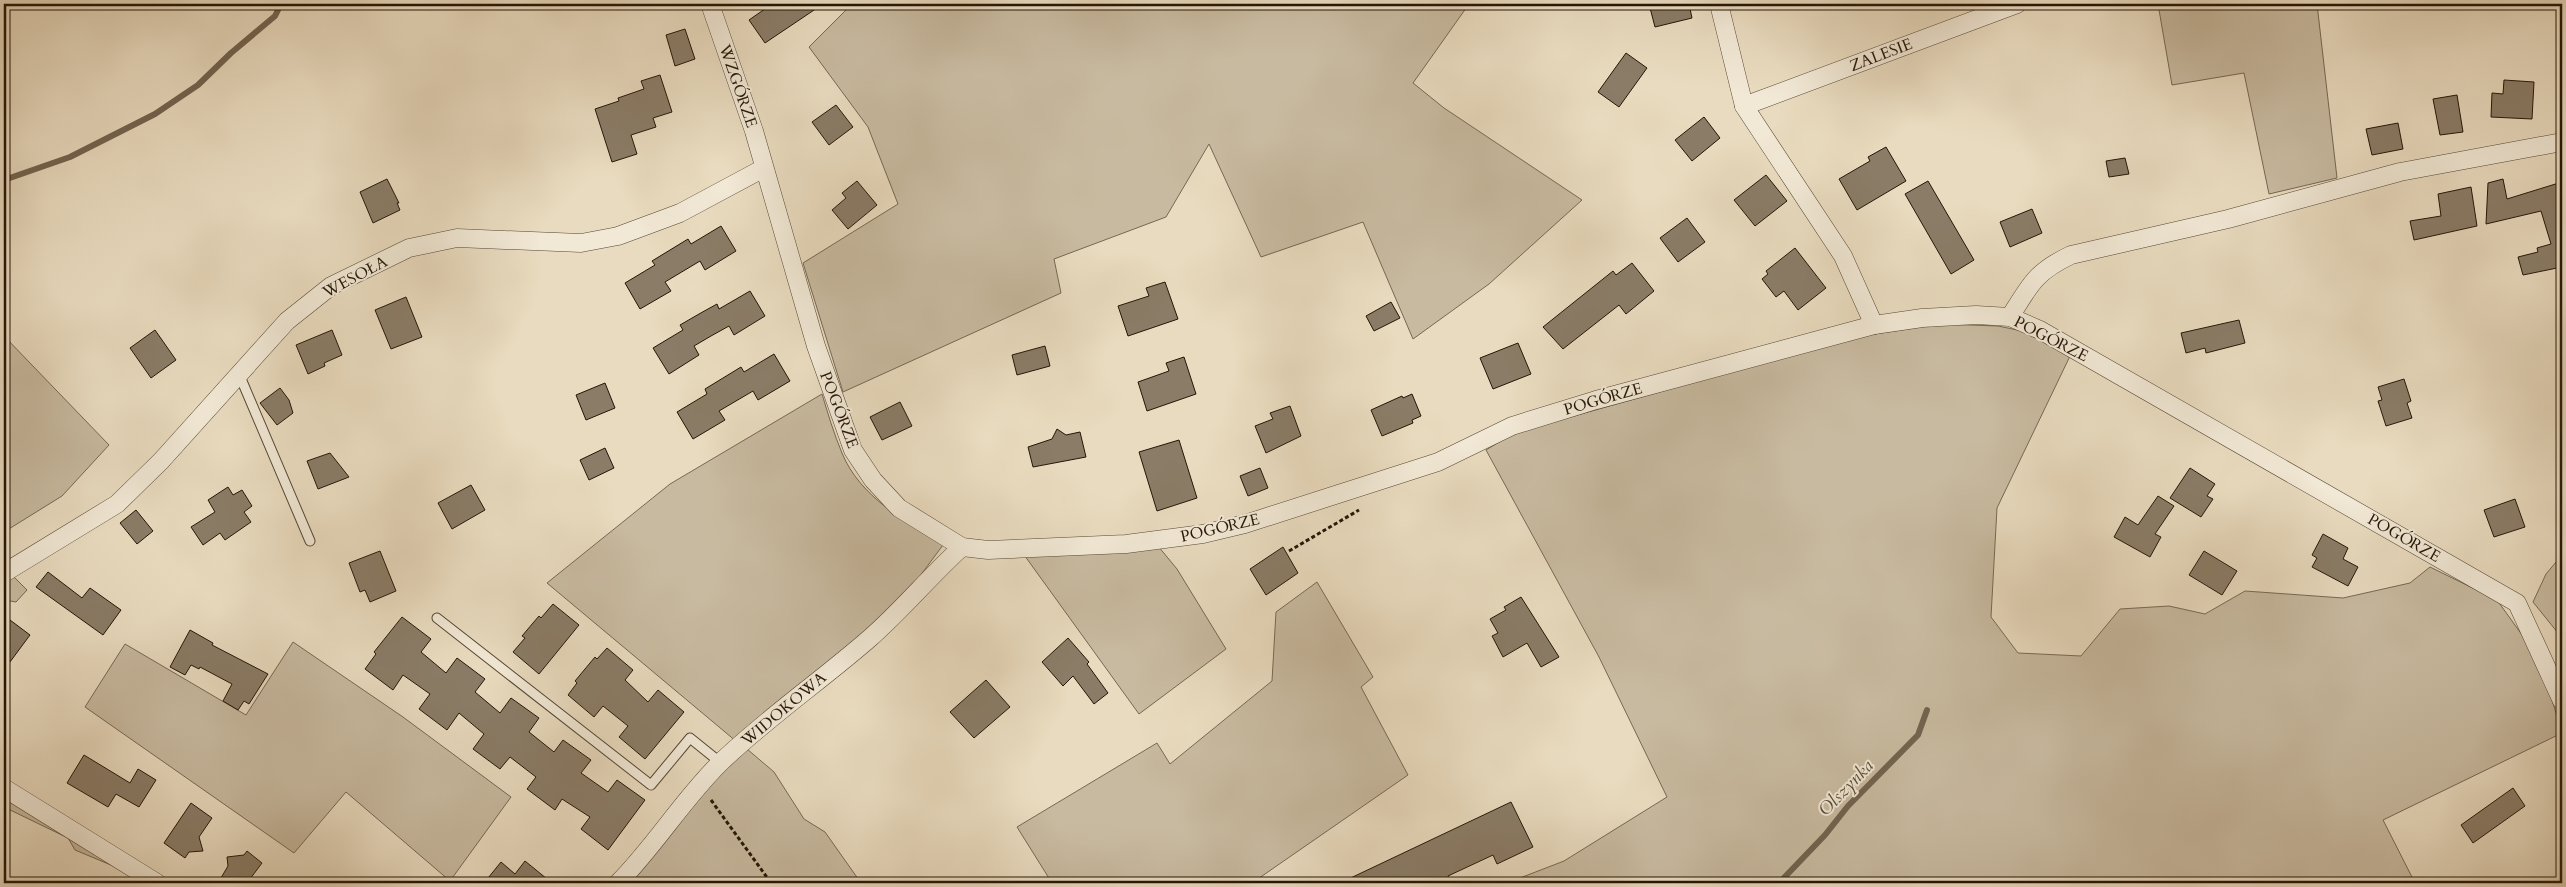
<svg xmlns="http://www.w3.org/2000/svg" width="2566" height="887" viewBox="0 0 2566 887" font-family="Cardo,serif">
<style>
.green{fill:#c8baa0;stroke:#766854}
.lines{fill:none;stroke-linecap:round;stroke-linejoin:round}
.stream{stroke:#726450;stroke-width:6}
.building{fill:#8a7c67;stroke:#241607}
.lane-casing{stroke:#554735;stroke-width:11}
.street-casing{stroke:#554735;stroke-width:19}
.path{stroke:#241607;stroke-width:3;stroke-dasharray:4 2.5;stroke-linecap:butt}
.lane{stroke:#f1e8d5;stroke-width:9}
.street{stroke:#f1e8d5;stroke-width:18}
.labels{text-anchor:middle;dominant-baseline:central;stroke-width:4;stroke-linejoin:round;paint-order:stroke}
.street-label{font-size:16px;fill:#241607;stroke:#f1e8d5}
.water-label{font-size:18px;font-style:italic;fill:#584a37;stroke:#f1e8d5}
</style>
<rect width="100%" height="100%" fill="#e9dbbf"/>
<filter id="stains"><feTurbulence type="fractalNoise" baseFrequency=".004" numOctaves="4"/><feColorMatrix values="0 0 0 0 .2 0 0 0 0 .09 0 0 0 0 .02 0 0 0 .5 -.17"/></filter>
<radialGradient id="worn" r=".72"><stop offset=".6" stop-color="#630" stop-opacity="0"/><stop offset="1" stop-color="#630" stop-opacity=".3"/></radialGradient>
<g class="green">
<polygon points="852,4 1469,4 1413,83 1444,108 1582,200 1489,284 1413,339 1363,222 1261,257 1209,144 1166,217 1054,259 1061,293 843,392 803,263 898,204 868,127 809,47"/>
<polygon points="2158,4 2317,4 2337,178 2269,194 2244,73 2172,85"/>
<polygon points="1941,324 1998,326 2027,332 2071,354 1997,508 1991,617 2018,653 2081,656 2120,609 2169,606 2205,614 2245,591 2343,598 2410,583 2430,567 2497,600 2540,660 2562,733 2383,820 2415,883 1507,883 1564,861 1667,797 1599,657 1486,450 1514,433 1854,337"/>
<polygon points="4,336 109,445 62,496 4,532"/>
<path d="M822 394C828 414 834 434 842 453 860 497 905 521 943 545L917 580 885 615 737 742 547 583 670 484Z"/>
<polygon points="1158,546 1177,569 1226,649 1139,714 1022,552"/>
<polygon points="2562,555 2562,638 2533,602 2546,574"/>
<polygon points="12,575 27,590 16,602 4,600 4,580"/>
<polygon points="1317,582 1373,677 1361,687 1408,775 1252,883 1052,883 1017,827 1157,743 1170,764 1272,681 1276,612"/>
<polygon points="293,642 403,717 511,797 450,881 346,792 294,853 85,707 125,644 246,715"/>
<polygon points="747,749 774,772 804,819 825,832 861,883 627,883 710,784"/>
<polygon points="4,794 130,873 75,850 68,838 4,807"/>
</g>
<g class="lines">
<g class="stream">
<polyline points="4,180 70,157 155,114 198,85 231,53 275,16 281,4"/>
<polyline points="1779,883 1825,835 1848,806 1918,735 1927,710"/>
</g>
</g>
<g class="building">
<polygon points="772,4 823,4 765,43 749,20"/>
<polygon points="1649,4 1689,4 1692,18 1655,27"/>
<polygon points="685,29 695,59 675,66 666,35"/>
<polygon points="1626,53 1647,68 1619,107 1598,92"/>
<polygon points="660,75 672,112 653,118 656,127 631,135 637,154 612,162 595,109 619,101 618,98 644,89 641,81"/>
<polygon points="2504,80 2534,82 2532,119 2491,117 2492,93 2503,94"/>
<polygon points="2457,95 2463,132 2440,135 2433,99"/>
<polygon points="836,105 853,127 829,145 812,122"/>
<polygon points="1704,117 1720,138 1692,161 1675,140"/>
<polygon points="2398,123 2403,149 2372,155 2366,129"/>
<polygon points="1886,147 1906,181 1857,210 1839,179 1870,161 1868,157"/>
<polygon points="2125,158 2129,174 2109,177 2106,161"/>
<polygon points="1766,175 1787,201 1755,226 1734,200"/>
<polygon points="387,179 399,203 397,203 400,210 373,223 360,192"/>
<polygon points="2503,179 2507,199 2562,182 2562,267 2523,275 2518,257 2538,252 2537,248 2551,244 2541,211 2486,224 2488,183"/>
<polygon points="857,181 877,205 848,229 832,210 846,198 842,193"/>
<polygon points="1928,181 1974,260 1951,274 1905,194"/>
<polygon points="2471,187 2477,226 2414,240 2410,221 2441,216 2438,194"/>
<polygon points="2032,209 2042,233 2010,247 2000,222"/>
<polygon points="1687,218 1705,242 1678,262 1660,238"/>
<polygon points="721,226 736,251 705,270 700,261 665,282 671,291 640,309 625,283 655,265 652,261 688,239 691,244"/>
<polygon points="1795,248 1826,288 1798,310 1784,291 1776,297 1762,279 1768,274 1766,271"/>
<polygon points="1632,263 1654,291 1626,314 1619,305 1563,349 1543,327 1613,271 1616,275"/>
<polygon points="1165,282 1178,319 1128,336 1118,306 1149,296 1146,288"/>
<polygon points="750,291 765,316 734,335 729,326 711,336 694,346 699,355 669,374 653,348 683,330 680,325 699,314 717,304 719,309"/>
<polygon points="406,297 422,337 391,349 375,310"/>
<polygon points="1391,302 1400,318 1374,331 1366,316"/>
<polygon points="2239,320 2245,343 2206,353 2205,348 2186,353 2181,333"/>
<polygon points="155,330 176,360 151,378 130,348"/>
<polygon points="332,330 342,355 324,363 325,366 308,374 296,345"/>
<polygon points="1518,343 1531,374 1493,389 1480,358"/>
<polygon points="1045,346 1050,366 1017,375 1012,355"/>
<polygon points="774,354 790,381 758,400 753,391 719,411 725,420 693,439 677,412 707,394 705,389 741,367 744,372"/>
<polygon points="1184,357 1196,394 1147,411 1138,382 1169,371 1166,363"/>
<polygon points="2404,379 2411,401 2407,403 2412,418 2386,426 2378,401 2382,400 2378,387"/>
<polygon points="605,383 615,408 586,420 576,395"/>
<polygon points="280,388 289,400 293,413 277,425 260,403"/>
<polygon points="1412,394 1421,416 1412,420 1413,423 1382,436 1371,410 1402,396 1403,398"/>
<polygon points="900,402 912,426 882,440 870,417"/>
<polygon points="1290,406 1301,436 1266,453 1255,426 1273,419 1270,413"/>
<polygon points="1057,429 1066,435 1080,432 1086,457 1033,467 1028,447 1052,439"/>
<polygon points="1179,440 1197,498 1157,511 1139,452"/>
<polygon points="605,448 614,468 589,480 580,460"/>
<polygon points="330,453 349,477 318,489 307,461"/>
<polygon points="1260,468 1268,488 1248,496 1240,476"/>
<polygon points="2190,468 2215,484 2207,496 2213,499 2201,517 2170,498"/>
<polygon points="471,485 485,510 452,529 438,503"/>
<polygon points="228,487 233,495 242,490 252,506 244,512 251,522 225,540 220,533 203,545 191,527 215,512 208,500"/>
<polygon points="2158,496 2174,506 2155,534 2161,537 2150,557 2114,537 2125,517 2138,525"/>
<polygon points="2515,499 2525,527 2494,537 2484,510"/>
<polygon points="136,510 153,531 137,544 120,523"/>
<polygon points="2323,534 2348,548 2343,559 2358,567 2348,586 2312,567 2317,558 2312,555"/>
<polygon points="1283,547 1298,573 1266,595 1250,569"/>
<polygon points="380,551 396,591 370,602 365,590 360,592 349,563"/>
<polygon points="2204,551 2237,571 2222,595 2189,575"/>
<polygon points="48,572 82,598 90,588 121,610 103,635 36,587"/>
<polygon points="1521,597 1559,657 1541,667 1527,643 1503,657 1492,636 1498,633 1490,619 1506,610 1504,607"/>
<polygon points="553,604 579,625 539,674 513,652 525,638 522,636 533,623 539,616 541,618"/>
<polygon points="402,617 431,639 421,652 446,673 457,658 485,679 475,692 500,713 511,698 539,718 529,732 554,752 563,740 591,760 581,773 608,792 617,780 645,800 608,850 581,829 590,817 562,799 555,810 527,789 536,777 510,757 500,769 473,749 484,734 459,713 447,730 419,709 430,694 403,675 393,690 365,669 376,654 374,652"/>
<polygon points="10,620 30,635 4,670 4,628"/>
<polygon points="190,630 213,643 212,645 268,674 249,704 244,701 238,710 223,701 232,684 200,667 199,669 191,665 185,675 170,667"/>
<polygon points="1068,638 1089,662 1087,664 1108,693 1094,704 1073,676 1063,686 1042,662"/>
<polygon points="607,648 633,670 625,680 648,702 658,690 684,712 645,759 619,737 628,726 603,706 594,717 568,695 577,683 575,681 595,657 597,659"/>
<polygon points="986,680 1010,707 974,738 950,712"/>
<polygon points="84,755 130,783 138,769 156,780 139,807 116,794 108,807 67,783"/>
<polygon points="2513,788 2525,806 2473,843 2461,825"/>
<polygon points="1511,802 1533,847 1497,864 1493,855 1448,876 1451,883 1340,883"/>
<polygon points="191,803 212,818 199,837 203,851 189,852 185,858 164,843"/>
<polygon points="247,851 262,863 247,883 218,883 228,866 227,857 244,855"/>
<polygon points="525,861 552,883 484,883 501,862 515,874"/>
</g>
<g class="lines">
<defs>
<g id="lane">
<polyline points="239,374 310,541"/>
<polyline points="437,618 651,785 690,738 721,763"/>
</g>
<g id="street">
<polyline points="710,4 754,131 816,346 853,450 873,480 899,508 962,547 988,550 1126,544 1203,534 1245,524 1438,462 1512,426 1596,400 1874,325 1922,318 1976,315 2010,317 2040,330 2517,603 2562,701"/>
<polyline points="1719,4 1744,106 1843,256 1874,325"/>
<polyline points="1744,106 2017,4"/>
<path d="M2010 317C2030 285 2035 272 2071 255L2228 219 2400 172 2562 142"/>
<polyline points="4,573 117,504 161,461 287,321 331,286 409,248 457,238 581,243 618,236 680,213 764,168"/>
<polyline points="4,788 157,883"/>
<path d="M618 883C655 846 683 799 721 762 768 717 822 680 870 638 902 610 930 576 962 547"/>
</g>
</defs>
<use href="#lane" class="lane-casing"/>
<use href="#street" class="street-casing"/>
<g class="path">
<polyline points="1289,551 1359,510"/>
<polyline points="711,800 771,883"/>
</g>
<use href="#lane" class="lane"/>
<use href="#street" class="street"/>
</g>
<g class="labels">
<g class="street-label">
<text transform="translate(1881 55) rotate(-21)">ZALESIE</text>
<text transform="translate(738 86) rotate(71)">WZGÓRZE</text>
<text transform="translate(355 277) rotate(-28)">WESOŁA</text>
<text transform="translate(2051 339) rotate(27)">POGÓRZE</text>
<text transform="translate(1603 399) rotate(-16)">POGÓRZE</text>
<text transform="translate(839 410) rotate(69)">POGÓRZE</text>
<text transform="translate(1220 528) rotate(-13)">POGÓRZE</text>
<text transform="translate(2404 538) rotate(30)">POGÓRZE</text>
<text transform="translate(784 709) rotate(-40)">WIDOKOWA</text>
</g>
<g class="water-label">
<text transform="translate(1846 788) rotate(-46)">Olszynka</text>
</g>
</g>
<rect width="2566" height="887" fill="none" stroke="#e9dbbf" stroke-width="20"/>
<rect x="5" y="5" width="2556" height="877" fill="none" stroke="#241607" stroke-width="2.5"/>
<rect x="10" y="10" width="2546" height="867" fill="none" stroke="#241607"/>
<rect width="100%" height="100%" filter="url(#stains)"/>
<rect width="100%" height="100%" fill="url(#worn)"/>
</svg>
